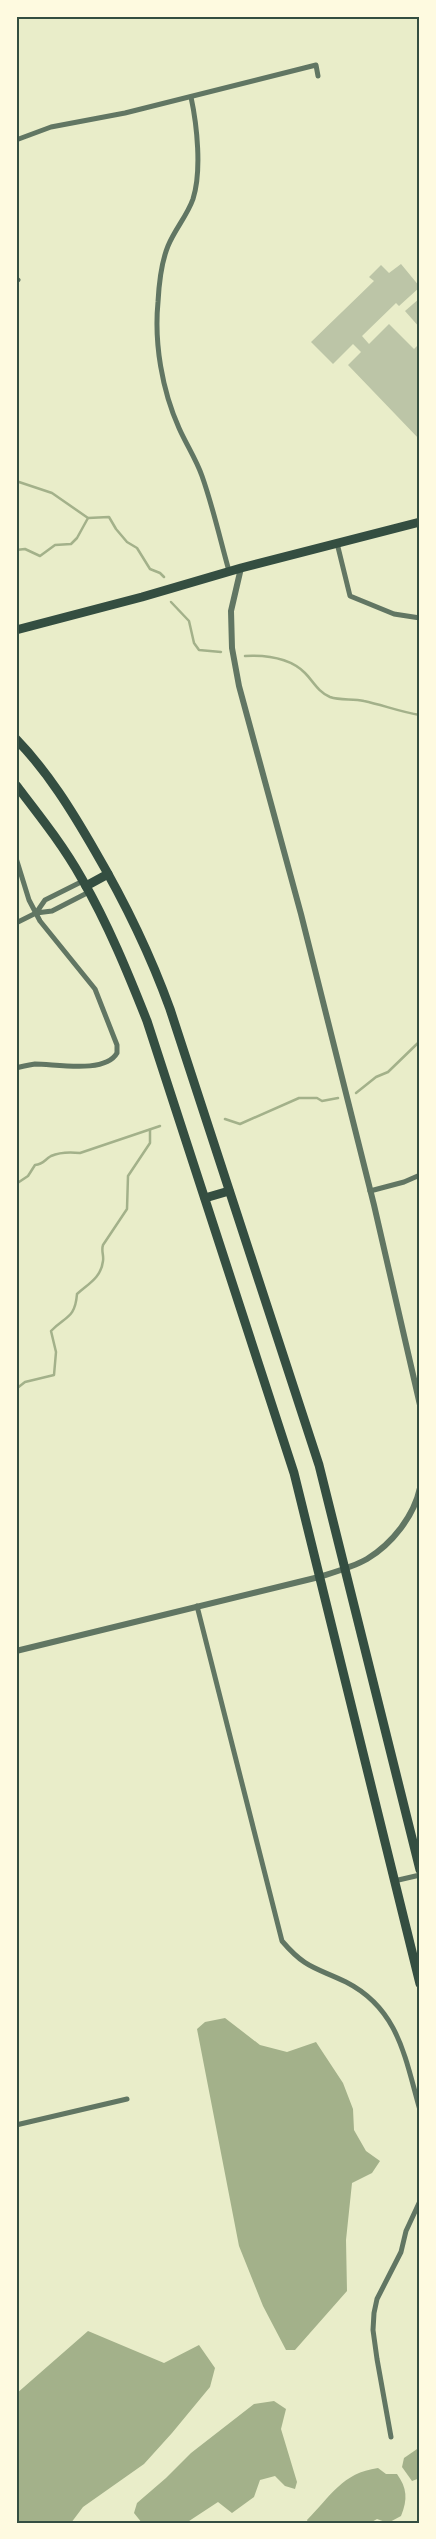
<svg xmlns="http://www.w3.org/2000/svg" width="436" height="2539" viewBox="0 0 436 2539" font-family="Figtree,sans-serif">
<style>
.water{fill:#a3b18a}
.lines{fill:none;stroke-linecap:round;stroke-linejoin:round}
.stream{stroke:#a3b18a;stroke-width:2.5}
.building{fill:#bcc5a7}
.minor{stroke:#617663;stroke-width:5}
.tertiary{stroke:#617663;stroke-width:6}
.primary{stroke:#344e41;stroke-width:9}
.neatline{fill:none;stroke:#344e41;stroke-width:2}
</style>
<rect width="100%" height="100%" fill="#e9edc9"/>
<g class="water">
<polygon points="225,2018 260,2045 287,2052 316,2042 343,2083 353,2109 354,2130 366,2151 380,2161 372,2173 352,2183 346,2240 347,2291 295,2350 286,2350 263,2306 239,2246 197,2029 205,2022"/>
<polygon points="88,2331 164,2363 199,2345 215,2368 210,2387 172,2433 144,2464 83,2507 71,2523 16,2523 16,2394"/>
<polygon points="274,2401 286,2409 281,2429 297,2482 295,2489 285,2486 275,2476 260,2480 254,2497 232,2513 218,2502 186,2523 142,2523 134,2513 137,2503 166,2478 191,2453 254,2404"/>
<polygon points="420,2447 420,2478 412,2481 402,2467 404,2458"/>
<path d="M378 2468 386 2474H397C407 2488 408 2499 401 2516L388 2523 377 2519 370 2523H308L307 2520C331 2496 342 2473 378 2468Z"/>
</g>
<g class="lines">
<g class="stream">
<polyline points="16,481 52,493 88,518 109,517 116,529 127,542 137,548 150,569 160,573 164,577"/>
<polyline points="16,550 25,549 40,556 55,545 71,544 77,538 88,518"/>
<polyline points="171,602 189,621 194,643 199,650 221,652"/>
<path d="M245 656C266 655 289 657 305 673 313 681 318 692 330 697 341 701 353 698 364 701 383 705 400 712 420 715"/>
<polyline points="356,1093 376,1077 388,1072 420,1041"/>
<polyline points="225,1119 240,1124 299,1098 317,1098 322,1101 338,1098"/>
<path d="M16 1184 28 1176 35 1165C44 1164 44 1160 51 1156 60 1152 71 1152 80 1153L160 1126"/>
<path d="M16 1389 25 1382 54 1375 56 1352 51 1331C65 1316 75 1319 77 1294 88 1284 101 1278 103 1261 104 1255 101 1251 103 1245L127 1209 128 1176 150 1143V1130"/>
</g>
</g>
<g class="building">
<polygon points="401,264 420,287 399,306 396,303 362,336 369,344 389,324 414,349 417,346 420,350 420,440 348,365 361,352 353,344 333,364 311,342 374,281 369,277 381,265 389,273"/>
<polygon points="420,298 420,328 405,311"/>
</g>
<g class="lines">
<g class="minor">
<path d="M191 97C197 125 202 171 193 199 187 216 175 229 168 246 161 263 159 283 158 302 154 343 162 390 179 428 186 444 196 459 202 476 213 507 220 539 229 571"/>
<polyline points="16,140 51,127 125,113 316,65 318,76"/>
<polyline points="16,279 18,280"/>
<polyline points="337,543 350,596 394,614 420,618"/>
<path d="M16 858 29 900 40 921 95 989 117 1045V1053C105 1074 56 1064 35 1064 29 1065 23 1066 16 1068"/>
<polyline points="83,881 45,900 36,913 52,911 89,892"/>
<polyline points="16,923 36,913"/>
<polyline points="370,1191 404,1182 420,1175"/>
<path d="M197 1606 282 1941C306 1969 315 1967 346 1982 399 2009 405 2058 420 2110"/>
<polyline points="394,1881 420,1875"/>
<polyline points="16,2125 127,2099"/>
<polyline points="391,2437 377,2359 373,2330 374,2313 377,2299 401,2252 406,2231 420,2201"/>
</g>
<g class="tertiary">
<polyline points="241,568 231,611 232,648 239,686 301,914 374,1205 420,1405"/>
<path d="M16 1651 319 1577C335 1572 353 1567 367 1559 392 1544 414 1516 420 1488"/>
</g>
<g class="primary">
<polyline points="16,630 142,597 241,568 420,522"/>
<path d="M16 739C48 772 72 811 95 851 126 904 149 951 170 1009L319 1465 420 1870"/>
<path d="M16 785C39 815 63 845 82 879 108 924 128 973 147 1021L294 1473 420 1984"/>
<polyline points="86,886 108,874"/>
<polyline points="205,1198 229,1191"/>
</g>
</g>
<rect width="436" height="2539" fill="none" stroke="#fefae0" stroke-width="35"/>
<rect x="18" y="18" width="400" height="2504" class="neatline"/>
</svg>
